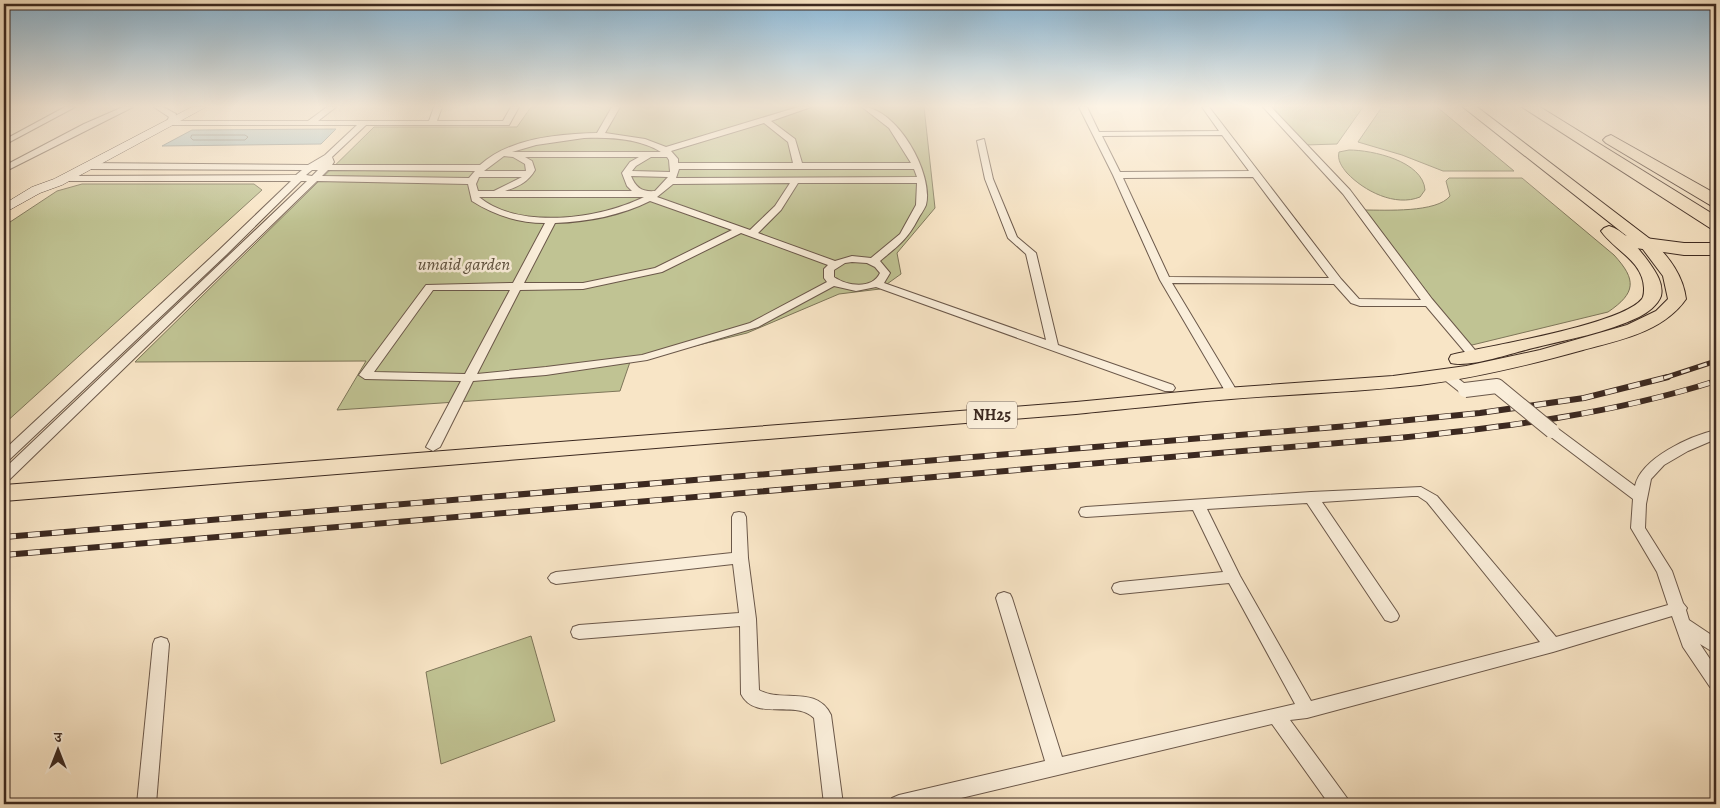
<svg xmlns="http://www.w3.org/2000/svg" width="1720" height="808" viewBox="0 0 1720 808" font-family="Alegreya,'Noto Serif Devanagari',serif">
<style>
.green{fill:#c0c393;stroke:#7e765a}
.water{fill:#a1bdbe;stroke:#79827f}
.lines{fill:none;stroke-linecap:round;stroke-linejoin:round}
.shore{stroke:#6e736f;stroke-width:1}
.street-casing{stroke:#6b584a;stroke-width:2}
.secondary-casing{stroke:#3c2920;stroke-width:1}
.primary-casing{stroke:#3c2920;stroke-width:2}
.highway-casing{stroke:#3c2920;stroke-width:2}
.street{fill:#faeeda;fill-rule:evenodd}
.secondary{fill:#faeeda;fill-rule:evenodd}
.primary{fill:#f8e5c6;fill-rule:evenodd}
.highway{fill:#f8e5c6;fill-rule:evenodd}
.rail-far1-casing{stroke:#3c2920;stroke-width:5}
.rail-casing{stroke:#3c2920;stroke-width:6}
.rail-far1{stroke:#faeeda;stroke-width:3;stroke-dasharray:9;stroke-linecap:butt}
.rail{stroke:#faeeda;stroke-width:4.5;stroke-dasharray:12;stroke-linecap:butt}
.street-bridge-casing{stroke:#6b584a;stroke-width:16;stroke-linecap:butt}
.street-bridge{stroke:#faeeda;stroke-width:14}
.labels{text-anchor:middle;dominant-baseline:central;stroke-width:5;stroke-linejoin:round;paint-order:stroke}
.shield{fill:#faeeda;stroke:#756458;stroke-width:1}
.shield-label{font-size:16px;font-weight:bold;fill:#3c2920}
.park-label{font-size:18px;font-style:italic;fill:#5d503d;stroke:#faeeda}
</style>
<rect width="100%" height="100%" fill="#f8e5c6"/>
<filter id="stains"><feTurbulence type="fractalNoise" baseFrequency=".004" numOctaves="4"/><feColorMatrix values="0 0 0 0 .2 0 0 0 0 .09 0 0 0 0 .02 0 0 0 .5 -.17"/></filter>
<radialGradient id="worn" r=".72"><stop offset=".6" stop-color="#630" stop-opacity="0"/><stop offset="1" stop-color="#630" stop-opacity=".3"/></radialGradient>
<g class="green">
<polygon points="531,107 924,107 935,208 897,253 901,274 880,289 839,294 747,333 630,362 620,391 337,410 366,361 135,362 374,127 517,127"/>
<polygon points="1272,107 1363,107 1337,144 1305,145"/>
<polygon points="1382,107 1437,107 1514,171 1443,171 1402,155 1358,142"/>
<path d="M1349 150C1372 150 1423 161 1425 190L1420 197C1395 207 1364 191 1347 173 1342 167 1337 160 1339 152Z"/>
<path d="M1449 178H1522L1614 255C1637 280 1636 293 1608 312L1468 346 1365 210C1385 210 1437 213 1450 196L1446 181Z"/>
<polygon points="82,184 254,184 262,190 4,424 4,226 57,191"/>
<polygon points="531,636 555,721 441,764 426,672"/>
</g>
<polygon class="water" points="336,129 321,144 162,146 192,130"/>
<g class="lines">
<polygon class="shore" points="192,135 245,135 248,137 245,140 193,140 191,138"/>
<defs>
<g id="street">
<polygon points="65,107 75,107 4,145 4,140"/>
<polygon points="123,107 133,107 4,172 4,166 84,124"/>
<path d="M154 107H163L176 114 175 121H308L327 107H336L318 121H429L434 107H442L437 121H503L511 107H519L509 125H366L332 157 334 162 332 165H480C510 138 558 134 597 133L612 107H620L605 133 645 139 666 147 798 107H811L771 121 795 139 802 163H911L889 128 862 107C896 107 934 173 926 205 924 210 920 215 918 219 907 240 898 246 880 261L890 273 884 283 1046 340 1026 254 1008 238 985 179 977 141 984 139 993 179 1017 237 1036 253 1058 345 1173 385 1175 388 1173 391H1165L876 287 856 291 834 286 758 327 647 360 546 375 473 381 440 447 433 451 426 447 461 381 365 379 359 375 426 285 513 283 545 223C518 223 494 215 472 201L468 184 317 181 9 480 4 482V469L307 181H301L226 255 9 460 4 461V450L218 251 291 181H66L62 178 63 176 296 175 302 170 87 169 83 166 87 163 308 165 325 155 357 125H170L166 123 169 117ZM764 123 788 142 793 163H678V159L671 151ZM584 138C609 137 639 138 661 152H512L536 145ZM504 156 513 157 525 164 526 171H484ZM525 157H639L630 162 622 173 627 186 632 191H505C518 187 528 182 535 170L532 161ZM651 157H667L669 160 670 172 632 171 636 166ZM679 169H914L917 177 676 178ZM312 170H318L312 176 306 175ZM328 170 475 171 469 178 322 176ZM631 176 668 177 655 191C642 192 636 188 631 176ZM479 177H522L494 191H478L476 184ZM790 183 775 206 750 230 657 197 673 184ZM798 183H917L916 205 900 234 871 258 852 256 835 261 758 233 781 210ZM479 197H644C600 219 519 230 479 197ZM650 201 732 230 655 268 583 283H524L555 223C587 222 622 215 650 201ZM741 233 828 265 824 269V278L827 282 750 323 642 355 546 367 477 374 520 290 583 289 662 272ZM852 262 867 263 875 267 880 273C872 290 847 286 834 277V270L845 263ZM433 290H510L465 374 374 372Z"/>
<path d="M1079 107H1087L1099 132 1219 131 1202 107H1209L1341 279 1359 299 1421 300 1343 194 1263 107H1271L1350 190 1432 299 1480 356 1474 360 1470 358 1426 306H1360L1351 303 1334 284 1172 283 1238 393 1232 397 1228 396 1160 280 1113 175ZM1222 135 1249 171 1120 172 1102 136ZM1253 177 1329 278 1169 277 1123 178Z"/>
<polygon points="1446,371 1450,372 1469,387 1471,390 1469,393 1461,393 1442,378 1440,375 1442,372"/>
<path d="M1552 427 1557 428 1635 486C1641 458 1690 436 1716 430V439L1688 451 1664 465 1651 479 1646 504 1645 528 1672 571 1683 603 1687 608 1686 610 1689 620 1716 638V654L1700 644 1716 668V689L1710 687 1683 647 1672 616 1553 652 1307 718 1290 720 1347 798 1349 804H1329L1272 724 936 804H890L892 798 899 795 1045 761 996 598 998 594 1004 592 1010 594 1012 598 1062 757 1295 704 1229 583 1120 594 1114 592 1112 588 1114 584 1120 582 1223 572 1193 510 1086 517 1081 516 1079 512 1081 508 1086 507 1311 492 1421 487 1437 496 1556 637 1668 605 1657 572 1631 528 1633 499 1547 434 1546 431ZM1412 496H1418L1427 502 1540 642 1311 701 1240 576 1207 509 1307 503 1385 620 1391 622 1397 620 1399 616 1397 612 1322 502Z"/>
<path d="M739 512 744 513 746 517 748 558 756 619 759 690C781 703 817 685 831 715L843 804H824L814 718C796 699 755 722 741 694L740 626 579 639 573 637 571 632 573 627 579 625 739 613 733 564 556 584 551 582 548 578 551 574 556 572 732 553V517L734 513Z"/>
<polygon points="161,637 167,639 169,644 156,804 137,804 153,644 155,639"/>
</g>
<polygon id="secondary" points="192,107 206,107 62,185 40,193 4,213 4,204 32,187 54,179"/>
<g id="primary">
<path d="M1463 107H1477L1654 242C1669 258 1683 275 1686 299 1663 332 1620 340 1583 350 1529 365 1475 378 1420 385 1357 392 1294 394 1231 399 1179 403 1128 409 1076 414L4 501V485L1076 402 1212 389 1393 376 1466 366 1540 350 1627 325 1656 311 1668 299 1663 276 1642 248Z"/>
<path d="M1609 226C1624 230 1639 249 1648 261 1655 271 1664 283 1661 296 1658 305 1647 313 1639 317 1606 333 1569 339 1533 348 1513 353 1470 368 1451 363L1449 359 1451 355C1488 346 1621 325 1642 299 1644 296 1644 292 1644 288 1643 261 1614 250 1601 231L1604 228Z"/>
</g>
<g id="highway">
<polygon points="1522,107 1540,107 1716,216 1716,229 1710,228"/>
<polygon points="1611,135 1716,194 1716,206 1710,205 1606,143 1603,140 1606,137"/>
<polygon points="1622,235 1684,243 1716,243 1716,255 1684,255 1615,245 1613,241 1615,237"/>
</g>
</defs>
<use href="#street" class="street-casing"/>
<use href="#secondary" class="secondary-casing"/>
<use href="#primary" class="primary-casing"/>
<use href="#highway" class="highway-casing"/>
<use href="#street" class="street"/>
<use href="#secondary" class="secondary"/>
<use href="#primary" class="primary"/>
<use href="#highway" class="highway"/>
<defs>
<polyline id="rail-far1" points="1664,378 1716,361"/>
<g id="rail">
<polyline points="4,537 1348,426 1480,413 1584,398 1668,377"/>
<path d="M4 555 1398 438C1506 427 1612 414 1716 381"/>
</g>
</defs>
<use href="#rail-far1" class="rail-far1-casing"/>
<use href="#rail" class="rail-casing"/>
<use href="#rail-far1" class="rail-far1"/>
<use href="#rail" class="rail"/>
<defs>
<polyline id="street-bridge" points="1465,390 1497,386 1552,431"/>
</defs>
<use href="#street-bridge" class="street-bridge-casing"/>
<use href="#street-bridge" class="street-bridge"/>
</g>
<linearGradient id="sky" x2="0" y2="1"><stop stop-color="#8bb8d7"/><stop offset="0.48" stop-color="#fcf3e5"/><stop offset="1" stop-color="#fcf3e5" stop-opacity="0"/></linearGradient>
<rect width="1720" height="221" fill="url(#sky)"/>
<g class="labels">
<rect class="shield" x="967" y="401.5" width="50" height="27" rx="4"/>
<g class="shield-label">
<text x="992" y="415">NH25</text>
</g>
<g class="park-label">
<text x="464" y="264">umaid garden</text>
</g>
</g>
<rect width="1720" height="808" fill="none" stroke="#f8e5c6" stroke-width="20"/>
<rect x="5" y="5" width="1710" height="798" fill="none" stroke="#3c2920" stroke-width="2.5"/>
<rect x="10" y="10" width="1700" height="788" fill="none" stroke="#3c2920"/>
<g transform="translate(58 750)" stroke="#faeeda" stroke-width="4" paint-order="stroke">
<path d="M0-4L9 19L0 12L-9 19Z" fill="#3c2920"/>
<text y="-8" font-size="14" font-weight="bold" text-anchor="middle" fill="#3c2920">उ</text>
</g>
<rect width="100%" height="100%" filter="url(#stains)"/>
<rect width="100%" height="100%" fill="url(#worn)"/>
</svg>
